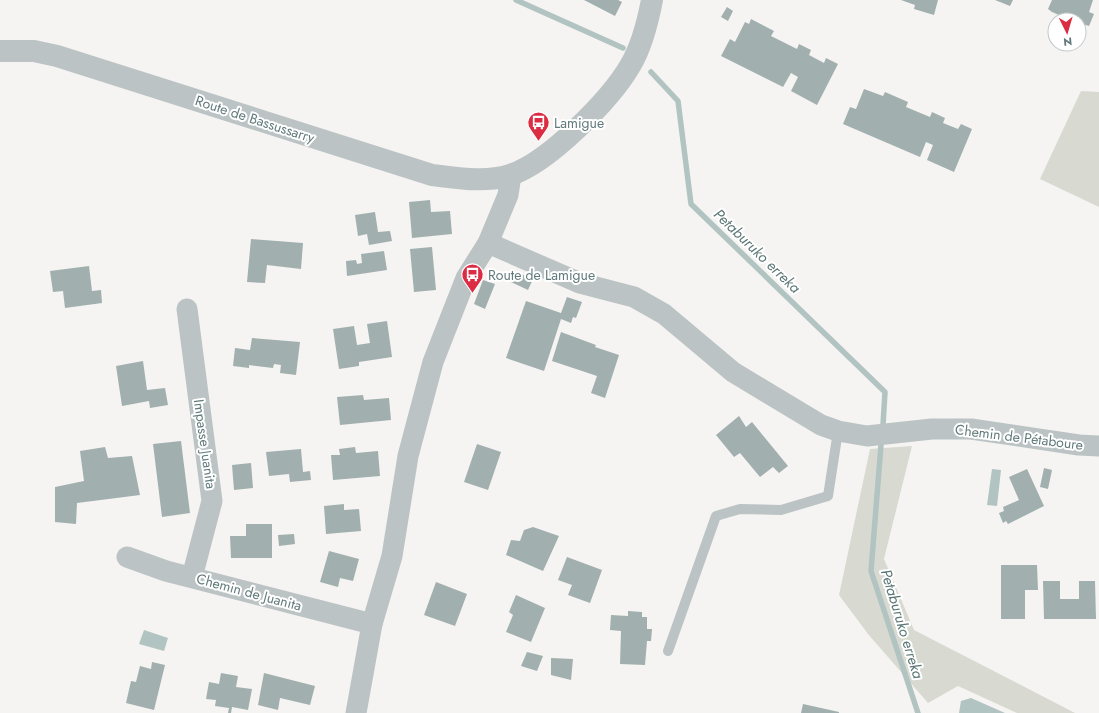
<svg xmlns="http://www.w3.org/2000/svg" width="1099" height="713" viewBox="0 0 1099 713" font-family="Jost,sans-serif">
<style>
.green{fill:#d8dad1}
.water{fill:#b2c4c2}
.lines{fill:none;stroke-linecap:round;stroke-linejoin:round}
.stream{stroke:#b2c4c2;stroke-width:5.5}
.building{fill:#a1afaf}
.service{stroke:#bcc3c4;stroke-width:10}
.minor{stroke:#bcc3c4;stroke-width:21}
.tertiary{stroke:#bcc3c4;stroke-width:22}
.labels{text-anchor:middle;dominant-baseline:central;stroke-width:4;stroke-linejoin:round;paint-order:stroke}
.street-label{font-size:14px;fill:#627a7c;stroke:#fff}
.poi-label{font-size:14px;fill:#627a7c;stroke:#fff;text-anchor:start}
.water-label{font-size:15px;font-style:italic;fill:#5c7876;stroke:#fff}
</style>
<rect width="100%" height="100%" fill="#f5f4f2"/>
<g class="green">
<polygon points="1081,91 1099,92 1099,207 1040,179"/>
<polygon points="912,446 884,559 914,630 1075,713 1017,713 958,686 928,703 868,634 839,595 870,449"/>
</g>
<g class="water">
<polygon points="992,469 1001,470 997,506 987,505"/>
<polygon points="144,630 168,638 164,651 139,644"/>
<polygon points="971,698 1005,713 959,713 961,701"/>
</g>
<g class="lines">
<g class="stream">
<polyline points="516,0 623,48"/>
<polyline points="651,72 678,101 691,204 885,392 883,425"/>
<polyline points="881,445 871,571 918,713"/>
</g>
</g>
<g class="building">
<polygon points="584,0 618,0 622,2 615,16"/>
<polygon points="901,0 938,0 934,15 914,9 915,5"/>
<polygon points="995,0 1013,0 1010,6"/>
<polygon points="1052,0 1093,0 1089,12 1094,14 1089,26 1079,23 1079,20 1071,20 1052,12 1048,9"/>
<polygon points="727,7 733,11 728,21 721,17"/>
<polygon points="751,19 774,31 771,36 797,49 799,44 811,50 809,55 824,63 826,58 838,64 817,105 791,91 798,77 791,73 783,87 721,56 730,39 735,42 745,22 749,24"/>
<polygon points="864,89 883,96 885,92 908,102 906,107 930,117 932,112 945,118 943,123 958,129 961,124 972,129 954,172 927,160 933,145 926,142 920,157 843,124 850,107 856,109"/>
<polygon points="430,200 431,212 450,211 452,234 412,238 409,202"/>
<polygon points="375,212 378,232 390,231 392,241 369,245 367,234 358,236 355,215"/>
<polygon points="251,239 303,243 301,269 267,265 265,283 247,282"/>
<polygon points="432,247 436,290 414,292 410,249"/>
<polygon points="384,251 387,270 347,276 346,261 356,260 357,264 362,263 361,254"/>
<polygon points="89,266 92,291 101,290 102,303 65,308 63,291 53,292 50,271"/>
<polygon points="516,272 533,279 528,290 511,282"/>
<polygon points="483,280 495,284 485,309 474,304"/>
<polygon points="567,297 582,302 576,318 573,317 571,323 561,319 544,371 506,358 526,301 561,313"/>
<polygon points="387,321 392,357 359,362 359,366 339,369 333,329 354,326 357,345 370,343 367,324"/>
<polygon points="561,332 596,345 595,347 619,355 605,398 591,393 597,376 552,361"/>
<polygon points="252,338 300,342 296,375 280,373 281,365 274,364 273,368 249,365 249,368 233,366 235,348 250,350"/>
<polygon points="143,361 147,390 165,388 168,405 150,408 149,401 122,406 116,366"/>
<polygon points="363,395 364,400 389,398 391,420 340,425 337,397"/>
<polygon points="739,416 746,427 752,422 788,466 779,473 773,467 760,477 740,453 734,457 716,435"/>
<polygon points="181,441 190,513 162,517 153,444"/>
<polygon points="477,444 501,452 488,490 464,482"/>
<polygon points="105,447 108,458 132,456 140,495 77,503 76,524 55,522 55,487 84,481 80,451"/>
<polygon points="355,447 356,453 378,451 380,476 333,480 331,455 340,455 339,449"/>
<polygon points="301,449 303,472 310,471 311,480 290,482 289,474 269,476 266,452"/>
<polygon points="251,463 253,488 234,490 232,465"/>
<polygon points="1044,468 1052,470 1048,489 1040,487"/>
<polygon points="1027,469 1044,506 1008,524 1006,521 1003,523 999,513 1004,511 1003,507 1019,500 1009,477"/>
<polygon points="344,504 344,510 359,509 361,531 326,534 324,506"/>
<polygon points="246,524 272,524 272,558 231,558 230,536 246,536"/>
<polygon points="533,527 559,536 543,571 506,555 511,540 520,541 524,530"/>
<polygon points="294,534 295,544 279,546 278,535"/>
<polygon points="329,551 359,559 353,581 340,578 338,587 320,582"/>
<polygon points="567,557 602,570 590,603 568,595 572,585 558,580"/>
<polygon points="1001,565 1037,565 1038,590 1025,590 1025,619 1001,619"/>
<polygon points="1043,581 1060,581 1060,599 1079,599 1079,581 1095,581 1096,619 1044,619"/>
<polygon points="436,582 467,594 455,626 424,615"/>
<polygon points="516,595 545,608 531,642 506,632 513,615 509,612"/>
<polygon points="628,611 642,612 642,617 647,617 647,629 652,629 651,641 647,641 645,665 620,664 621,631 610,630 611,615 628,616"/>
<polygon points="527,652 543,656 537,671 521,666"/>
<polygon points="551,658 573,659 571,680 551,675"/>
<polygon points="152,662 165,665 154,710 126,703 131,681 136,682 140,666 151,669"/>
<polygon points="221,673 238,676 236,687 252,689 248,710 232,707 231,713 228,713 229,708 215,706 216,700 206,699 209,682 219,684"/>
<polygon points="264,673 315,686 310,705 280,698 278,710 258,705"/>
<polygon points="803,704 839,712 839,713 801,713"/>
</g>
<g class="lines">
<polyline class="service" points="668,651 716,516 740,509 781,510 828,496 838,431"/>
<g class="minor">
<polyline points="488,243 580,283 634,297 664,314 733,372 821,425 838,431 867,436 932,429 971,429 1079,445 1099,446"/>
<polyline points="187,309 212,501 192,577"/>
<polyline points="127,557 166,571 372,624"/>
<polyline points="356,713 372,624 392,556 408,456 433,362 466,278 488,243 508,195 511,175"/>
</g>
<path class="tertiary" d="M0 51H34L57 56 432 175C458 178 485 183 510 175 548 163 610 100 630 66 641 48 648 21 652 0"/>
</g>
<defs>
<symbol id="bus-pin" viewBox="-11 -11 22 30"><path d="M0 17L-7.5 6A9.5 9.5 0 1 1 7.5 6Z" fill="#db2c43" stroke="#fff"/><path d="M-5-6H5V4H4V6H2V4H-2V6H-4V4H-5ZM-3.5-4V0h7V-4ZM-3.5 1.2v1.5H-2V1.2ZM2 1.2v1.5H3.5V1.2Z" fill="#fff"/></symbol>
</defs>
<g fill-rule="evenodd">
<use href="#bus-pin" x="526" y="110" width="25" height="34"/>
<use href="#bus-pin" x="460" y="262" width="25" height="34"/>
</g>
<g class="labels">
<g class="street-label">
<text transform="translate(255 119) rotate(18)">Route de Bassussarry</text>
<text transform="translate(1019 437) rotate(7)">Chemin de Pétaboure</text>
<text transform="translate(205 444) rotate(82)">Impasse Juanita</text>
<text transform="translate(249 592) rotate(15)">Chemin de Juanita</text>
</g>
<g class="poi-label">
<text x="554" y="123">Lamigue</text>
<text x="488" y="275">Route de Lamigue</text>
</g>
<g class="water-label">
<text transform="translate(757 251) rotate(44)">Petaburuko erreka</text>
<text transform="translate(902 624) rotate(73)">Petaburuko erreka</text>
</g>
</g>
<g transform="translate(1067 32) rotate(175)"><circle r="19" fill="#ffffff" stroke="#c0cacb"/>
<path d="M0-3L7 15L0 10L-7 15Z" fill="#db2c43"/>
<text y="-6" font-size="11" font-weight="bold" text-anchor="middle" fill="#627a7c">N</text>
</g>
</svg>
